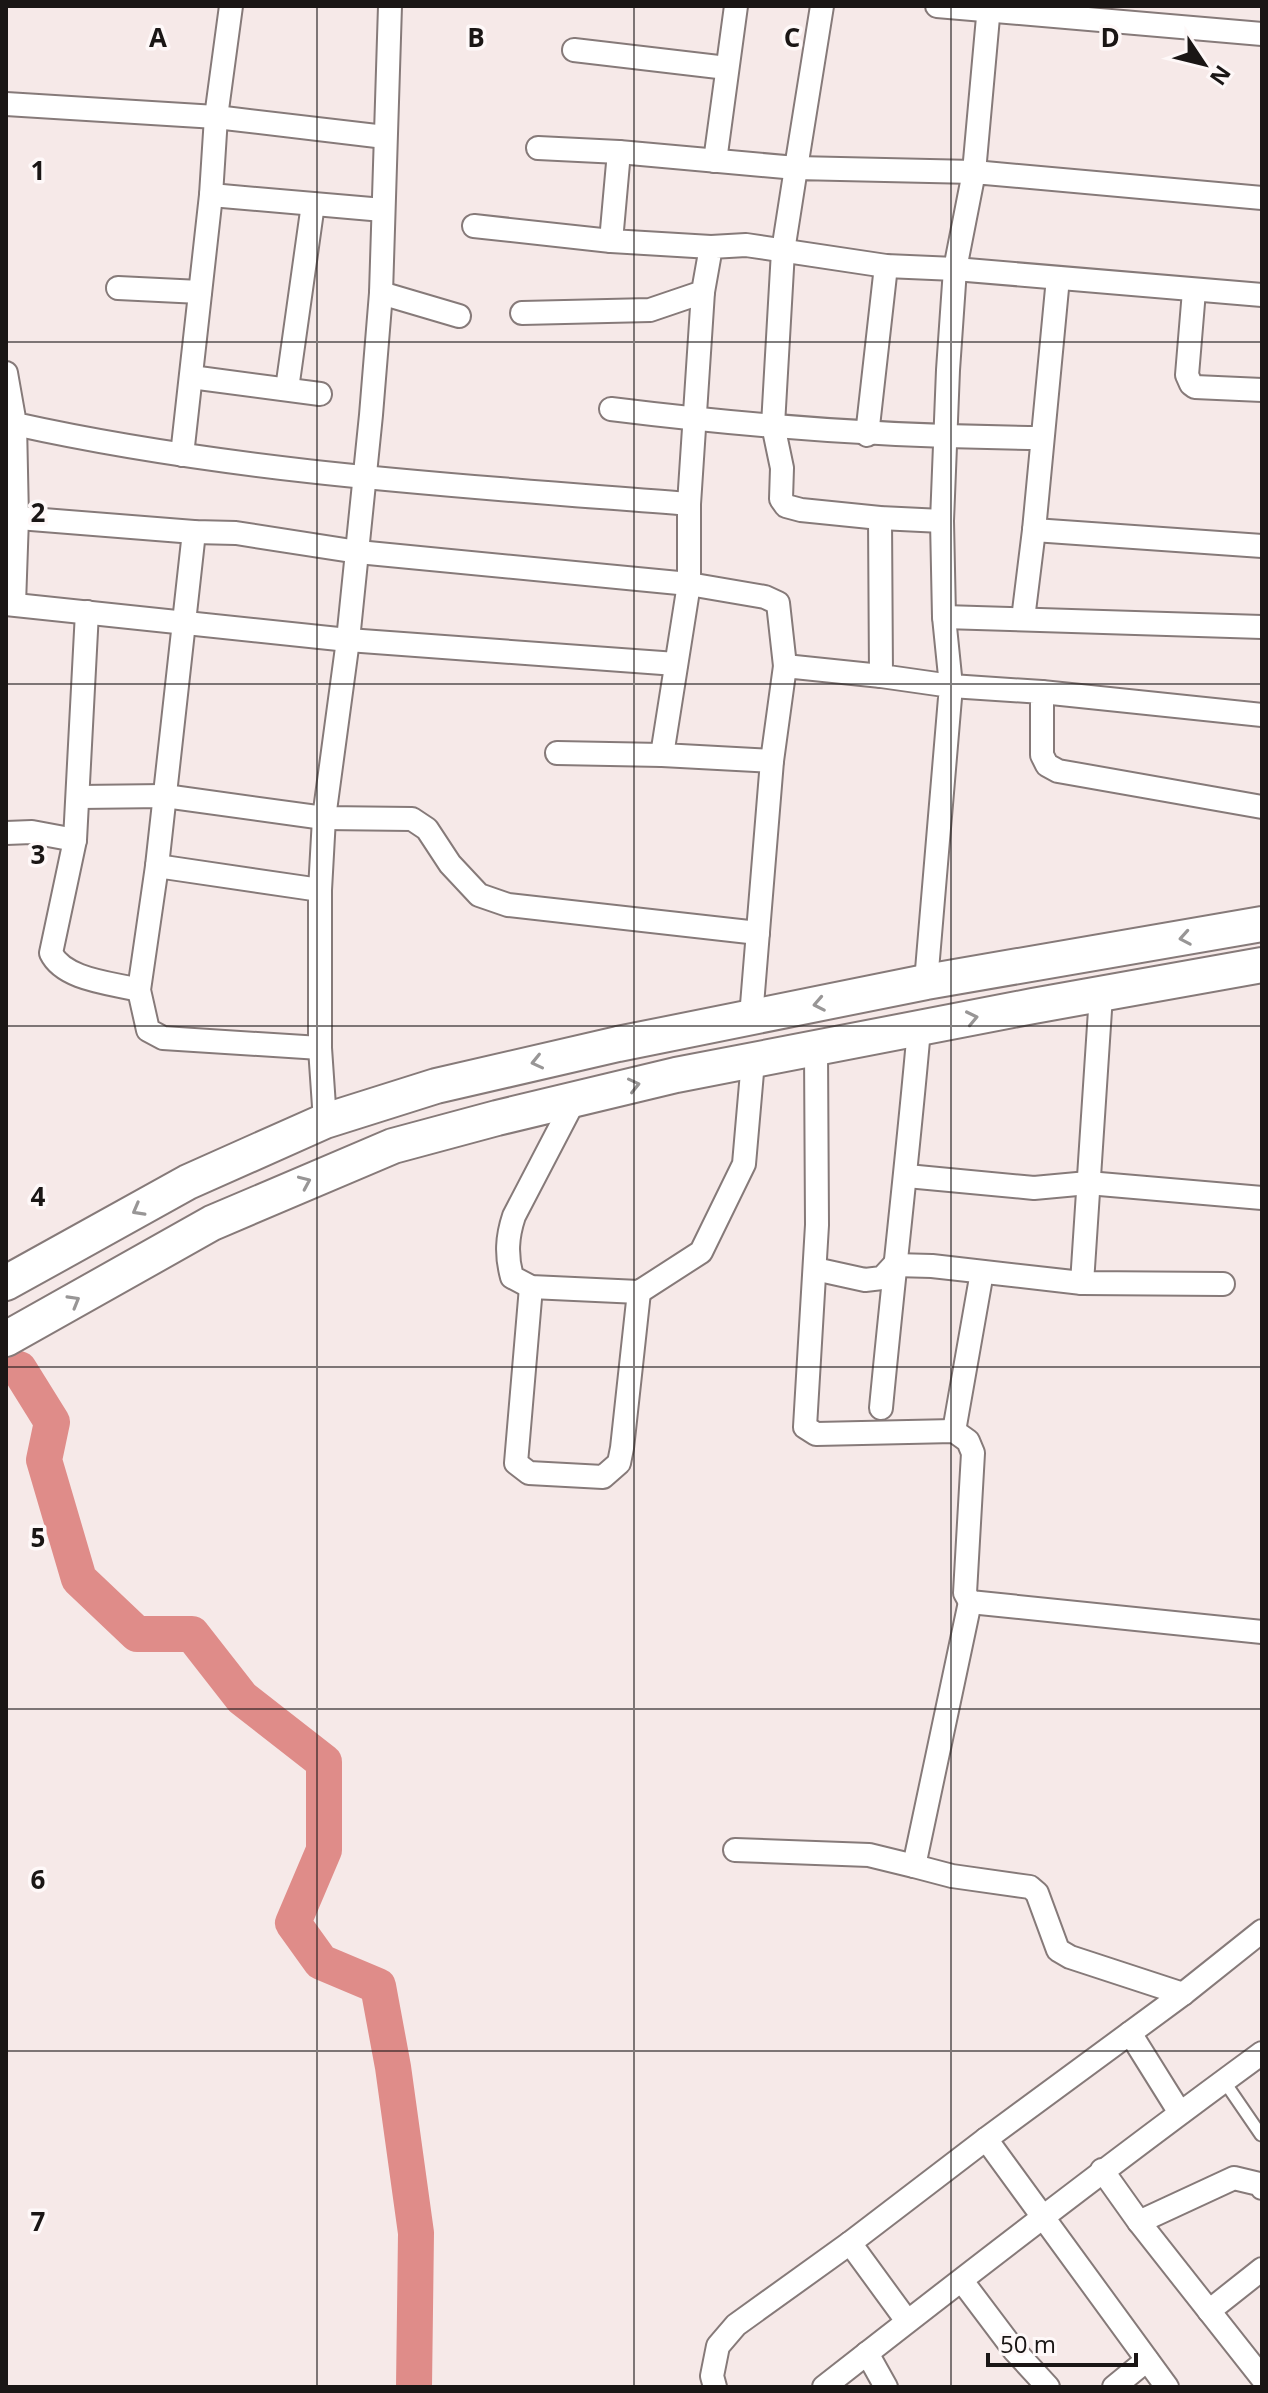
<svg xmlns="http://www.w3.org/2000/svg" width="1268" height="2393" viewBox="0 0 1268 2393" font-family="'Open Sans',sans-serif">
<style>
.lines{fill:none;stroke-linecap:round;stroke-linejoin:round}
.river{stroke:#df8c89;stroke-width:36}
.service-casing{stroke:#867a79;stroke-width:15}
.minor-casing{stroke:#867a79;stroke-width:26}
.primary-casing{stroke:#867a79;stroke-width:38}
.service{stroke:#fff;stroke-width:11}
.minor{stroke:#fff;stroke-width:22}
.primary{stroke:#fff;stroke-width:34}
.oneway{stroke:#989696}
.grid{fill:none;stroke:#1a1615;stroke-width:2;stroke-opacity:0.55}
.grid-label{font-size:26px;text-anchor:middle;font-weight:bold;fill:#1a1615;stroke:#fef8f8;stroke-width:7;stroke-linejoin:round;paint-order:stroke}
</style>
<rect width="100%" height="100%" fill="#f6e9e8"/>
<g class="lines">
<polyline class="river" points="6,1366 19,1369 52,1422 44,1460 79,1579 137,1634 192,1634 242,1698 324,1762 324,1850 293,1923 321,1962 378,1986 393,2067 416,2233 414,2387"/>
<defs>
<polyline id="service" points="1224,2081 1261,2135"/>
<g id="minor">
<polyline points="937,6 1262,34"/>
<polyline points="574,50 727,68"/>
<polyline points="6,104 216,117 385,137"/>
<polyline points="538,148 619,152 796,168 822,6"/>
<polyline points="619,152 611,241 711,247"/>
<polyline points="715,161 736,6"/>
<polyline points="211,195 383,210"/>
<polyline points="1262,198 974,172 955,269 948,370 942,521 944,617 951,686 1042,692 1042,755 1047,765 1058,771 1262,807"/>
<polyline points="474,226 611,241"/>
<polyline points="118,288 200,292"/>
<polyline points="1194,291 1187,375 1191,384 1195,387 1262,390"/>
<polyline points="703,292 689,504 689,584 662,755 772,761"/>
<polyline points="381,293 459,316"/>
<polyline points="522,313 650,310 703,292 711,247 746,245 886,266 955,269 1262,295"/>
<path d="M6 373 15 424C236 473 464 486 689 504"/>
<polyline points="191,377 320,394"/>
<polyline points="287,389 313,204"/>
<path d="M611 409C755 427 896 437 1041 438"/>
<polyline points="867,435 886,266"/>
<polyline points="182,455 211,195 216,117 231,6"/>
<polyline points="6,517 194,532 236,533 358,552 689,584 765,597 778,603 785,666"/>
<polyline points="880,518 881,676 951,686 926,982"/>
<polyline points="942,521 880,518 801,510 786,506 781,499 782,468 773,425 783,251 796,168 974,172 989,6"/>
<polyline points="1034,530 1262,546"/>
<polyline points="194,532 157,866 139,990 148,1030 163,1038 320,1048"/>
<polyline points="6,604 348,640 676,664"/>
<polyline points="14,604 17,518 15,424"/>
<polyline points="944,617 1262,627"/>
<polyline points="1023,619 1034,530 1058,278"/>
<polyline points="1042,692 1262,715"/>
<polyline points="557,753 662,755"/>
<polyline points="79,797 165,796 324,818 412,819 427,829 450,864 479,895 508,905 758,933"/>
<path d="M6 833 32 832 75 840 51 953C64 980 112 983 139 990"/>
<polyline points="75,840 87,612"/>
<polyline points="157,866 320,890"/>
<polyline points="751,1017 772,761 785,666 881,676"/>
<polyline points="816,1050 817,1225 805,1427 816,1434 954,1431 968,1441 973,1453 965,1593 970,1602 1262,1632"/>
<path d="M575 1099 514 1216C507 1237 506 1255 512 1277L531 1287 639 1292 701 1252 744 1164 753 1061"/>
<polyline points="325,1121 320,1048 320,890 324,818 348,640 371,415 381,293 390,6"/>
<polyline points="907,1176 1034,1188 1088,1183 1262,1198"/>
<polyline points="815,1269 865,1280 882,1278 894,1265 932,1266 1082,1283 1223,1284"/>
<polyline points="1082,1283 1101,995"/>
<polyline points="531,1287 516,1463 529,1473 603,1477 619,1463 622,1448 639,1292"/>
<path d="M881 1408C893 1281 908 1155 919 1029"/>
<polyline points="954,1431 982,1272"/>
<polyline points="970,1602 914,1866 952,1876 1030,1887 1037,1893 1058,1950 1070,1957 1183,1994"/>
<polyline points="735,1850 869,1855 914,1866"/>
<polyline points="1130,2033 1180,2113"/>
<polyline points="986,2139 1167,2387"/>
<polyline points="1102,2170 1139,2222 1262,2378"/>
<polyline points="1139,2222 1234,2178 1259,2184 1262,2188"/>
<polyline points="850,2243 907,2321"/>
<polyline points="962,2281 1014,2350 1048,2387"/>
<polyline points="1209,2311 1262,2269"/>
<polyline points="867,2353 886,2387"/>
<polyline points="715,2387 712,2376 718,2346 736,2325 850,2243 986,2139 1183,1994 1262,1931"/>
<path d="M824 2387C968 2274 1113 2162 1262 2053"/>
<polyline points="1114,2387 1147,2360"/>
</g>
<g id="primary">
<polyline points="6,1283 188,1182 325,1121 436,1086 618,1044 926,982 1262,924"/>
<polyline points="6,1339 212,1223 393,1146 497,1118 676,1075 1033,1006 1262,965"/>
</g>
</defs>
<use href="#service" class="service-casing"/>
<use href="#minor" class="minor-casing"/>
<use href="#primary" class="primary-casing"/>
<use href="#service" class="service"/>
<use href="#minor" class="minor"/>
<use href="#primary" class="primary"/>
</g>
<defs><path id="oneway-chevron" d="M-2-3.5L2.5 0L-2 3.5" fill="none" stroke-width="1.6" stroke-linecap="round" stroke-linejoin="round" transform="scale(2)"/></defs>
<g class="oneway">
<use href="#oneway-chevron" transform="translate(1185 938) rotate(170)"/>
<use href="#oneway-chevron" transform="translate(819 1004) rotate(169)"/>
<use href="#oneway-chevron" transform="translate(972 1018) rotate(-12)"/>
<use href="#oneway-chevron" transform="translate(537 1062) rotate(167)"/>
<use href="#oneway-chevron" transform="translate(634 1085) rotate(-13)"/>
<use href="#oneway-chevron" transform="translate(305 1182) rotate(-24)"/>
<use href="#oneway-chevron" transform="translate(138 1210) rotate(151)"/>
<use href="#oneway-chevron" transform="translate(74 1301) rotate(-30)"/>
</g>
<path class="grid" d="M317 6V2387M634 6V2387M951 6V2387M6 342H1262M6 684H1262M6 1026H1262M6 1367H1262M6 1709H1262M6 2051H1262"/>
<g class="grid-label">
<text x="158" y="47">A</text>
<text x="476" y="47">B</text>
<text x="792" y="47">C</text>
<text x="1110" y="47">D</text>
<text x="38" y="180">1</text>
<text x="38" y="522">2</text>
<text x="38" y="864">3</text>
<text x="38" y="1206">4</text>
<text x="38" y="1547">5</text>
<text x="38" y="1889">6</text>
<text x="38" y="2231">7</text>
</g>
<rect width="1268" height="2393" fill="none" stroke="#1a1615" stroke-width="16"/>
<g transform="translate(1204 64) rotate(125)" stroke="#fef8f8" stroke-width="6" paint-order="stroke">
<path d="M0-6L14 30L0 20L-14 30Z" fill="#1a1615"/>
<text y="-12" font-size="22" font-weight="bold" text-anchor="middle" fill="#1a1615">N</text>
</g>
<path d="M988 2353v12h148v-12" fill="none" stroke="#1a1615" stroke-width="4"/>
<text x="1000" y="2353" font-size="24" fill="#1a1615" stroke="#fef8f8" stroke-width="6" paint-order="stroke">50 m</text>
</svg>
